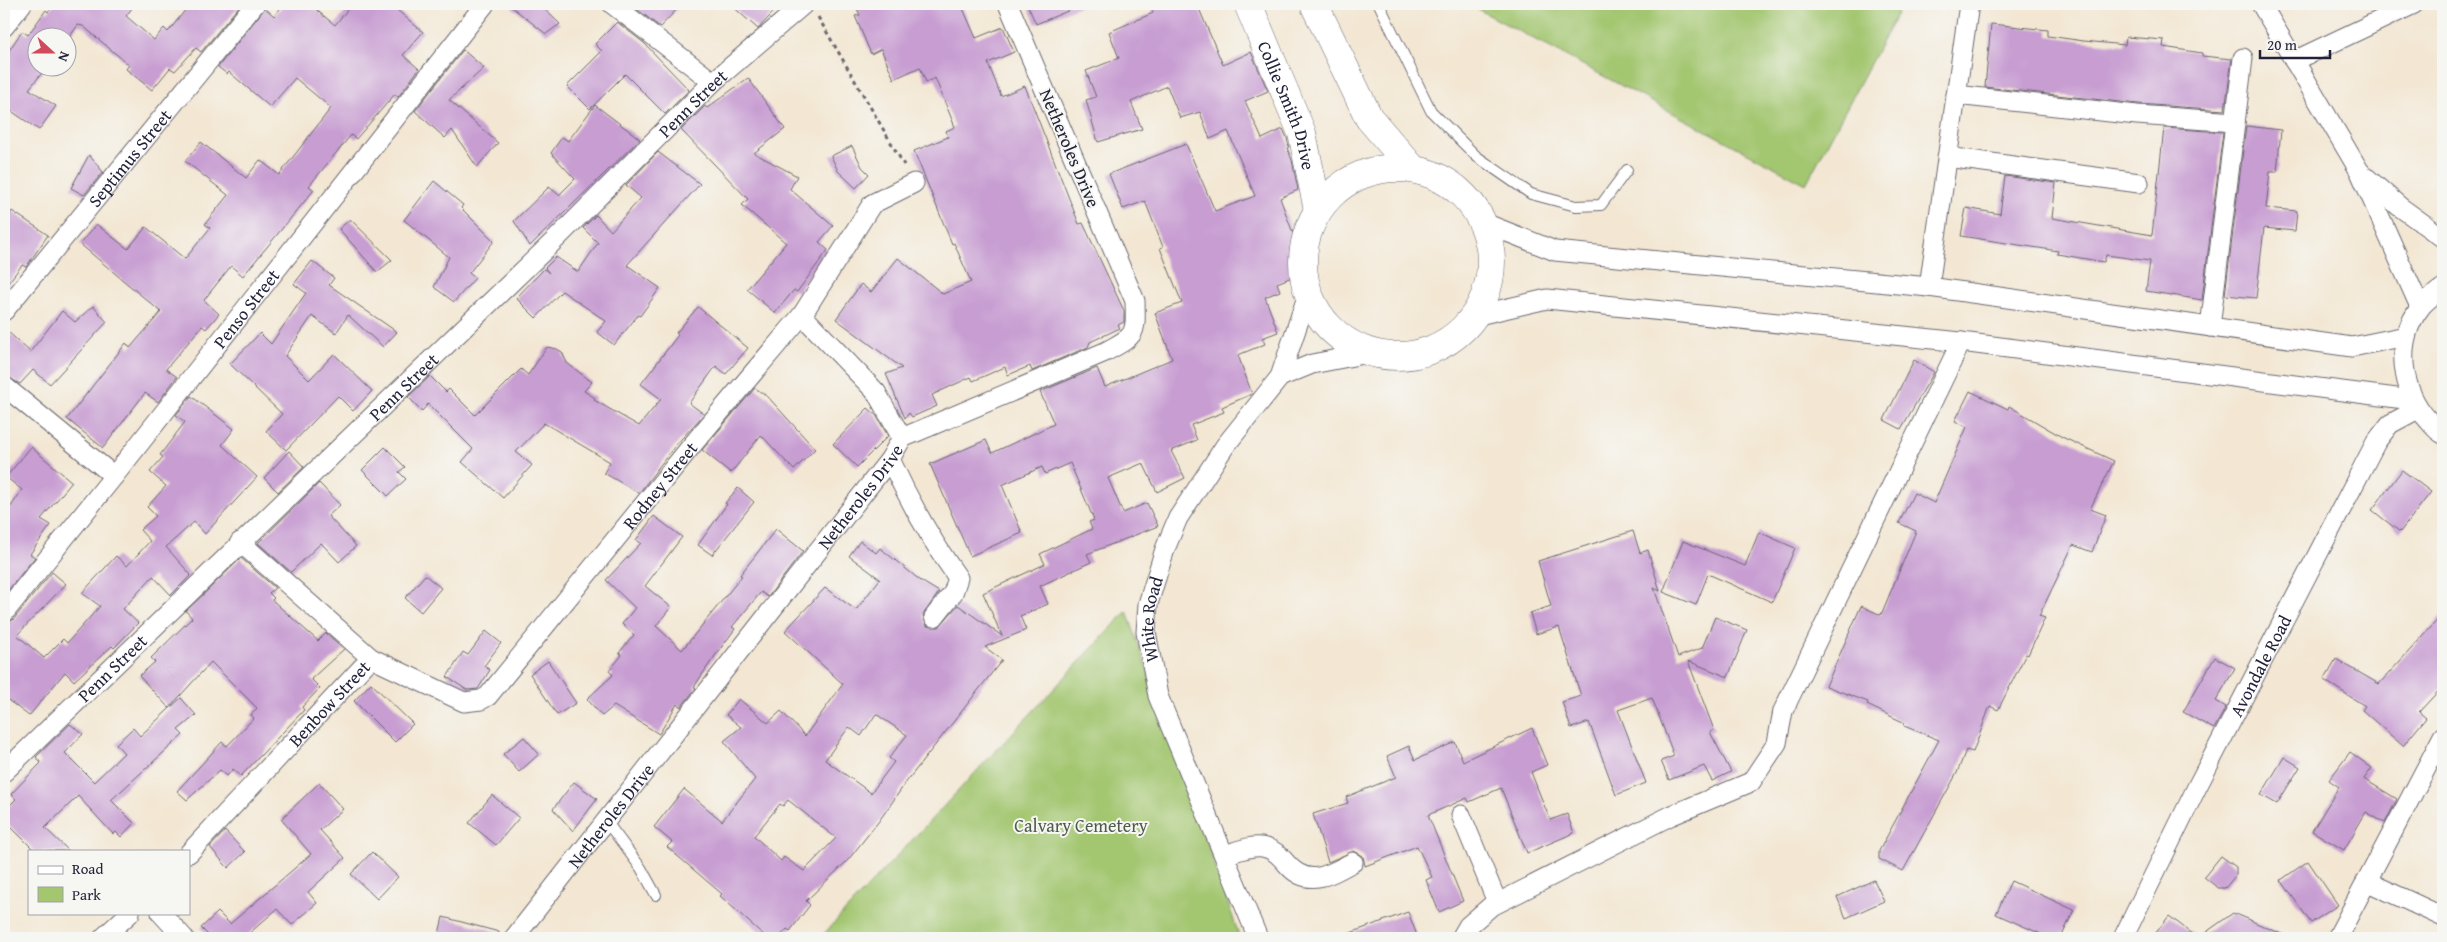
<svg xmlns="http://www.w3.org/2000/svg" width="2447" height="942" viewBox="0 0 2447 942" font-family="'Gentium Book Plus',serif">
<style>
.green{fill:#a3c66f;stroke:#627455}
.building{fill:#c79dd2;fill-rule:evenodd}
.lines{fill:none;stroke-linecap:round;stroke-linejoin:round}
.lane-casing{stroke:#6b6770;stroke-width:12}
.street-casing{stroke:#6b6770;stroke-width:21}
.secondary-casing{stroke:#6b6770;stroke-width:29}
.path{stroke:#6b6770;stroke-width:3;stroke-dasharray:4 4;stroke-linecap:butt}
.lane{stroke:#fff;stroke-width:10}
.street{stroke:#fff;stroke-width:19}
.secondary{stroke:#fff;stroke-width:28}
.labels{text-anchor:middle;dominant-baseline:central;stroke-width:4;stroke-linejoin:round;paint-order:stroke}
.street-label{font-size:18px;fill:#22223b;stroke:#f6f6f2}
.park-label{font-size:18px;fill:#4f5b4d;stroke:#f6f6f2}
</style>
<rect width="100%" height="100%" fill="#f6f6f2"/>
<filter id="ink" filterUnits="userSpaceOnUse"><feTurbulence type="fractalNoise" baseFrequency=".02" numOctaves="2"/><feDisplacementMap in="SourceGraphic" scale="10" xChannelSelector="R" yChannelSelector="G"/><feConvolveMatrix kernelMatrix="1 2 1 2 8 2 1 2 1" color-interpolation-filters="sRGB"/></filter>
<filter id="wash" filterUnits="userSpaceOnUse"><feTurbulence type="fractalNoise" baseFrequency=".0096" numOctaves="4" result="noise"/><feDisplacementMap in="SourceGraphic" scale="20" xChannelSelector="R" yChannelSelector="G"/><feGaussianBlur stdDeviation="1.12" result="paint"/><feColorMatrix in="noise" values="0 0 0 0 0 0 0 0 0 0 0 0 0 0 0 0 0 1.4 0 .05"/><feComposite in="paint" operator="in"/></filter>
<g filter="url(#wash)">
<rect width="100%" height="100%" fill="#f3e7d3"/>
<g class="green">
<polygon points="1468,4 1902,4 1806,184"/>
<polygon points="1127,611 1240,938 820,938"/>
</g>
<g id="blocks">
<g class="building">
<polygon points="54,4 135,4 126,16 154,40 164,28 168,32 190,4 240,5 201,52 196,48 175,71 170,68 152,90 126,69 129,65 83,26 78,25 68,39 38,38 38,68 46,68 29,89 56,106 39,130 4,106 4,58 22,31 28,35 46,10 48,12"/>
<polygon points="284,4 309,4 335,25 352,4 390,4 423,32 403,55 419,69 398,97 395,94 356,139 351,135 309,186 314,190 243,276 231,266 204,300 219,314 206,329 202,326 166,369 177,377 158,402 145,393 103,448 67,419 126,343 130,348 161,312 80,244 96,224 128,249 146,227 185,259 210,228 205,224 228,195 185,161 201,142 246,178 260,160 279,175 331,108 295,78 270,107 229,72 227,74 218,67 265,8 274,16"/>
<polygon points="508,4 539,4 560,24 546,34"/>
<polygon points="635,4 682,4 660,27 633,6"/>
<polygon points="730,4 781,4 758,29"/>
<polygon points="855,4 961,4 976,38 1003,27 1014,52 988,63 1001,96 1025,86 1079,224 1083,223 1124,311 1124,322 1118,325 1120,328 1090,342 1088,347 1032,371 1030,366 1008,375 1005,367 973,381 971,377 932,395 937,406 912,417 909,413 905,418 886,374 902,368 836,319 861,284 871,292 898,258 943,294 971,282 954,243 952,244 914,151 948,137 946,131 955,127 935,78 926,82 920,67 894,79 881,49 871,54 855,16 860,15"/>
<polygon points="1027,4 1085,4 1036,24"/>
<path d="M1150 4H1197L1223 65 1251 52 1268 91 1245 101 1262 139 1283 129 1287 138 1289 147 1287 148 1292 160 1298 190 1280 198 1297 244V275L1277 283 1280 291 1265 297 1278 332 1262 338 1265 344 1238 355 1252 394 1222 407 1224 412 1191 425 1197 440 1171 451 1185 478 1157 492 1143 463 1108 478 1123 513 1147 503 1158 526 1087 554 1091 562 1040 586 1048 604 1020 616 1026 630 985 647 1002 660 907 781 879 821 848 860 806 901 810 905 790 931 787 929 779 938H767L720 896 722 894 667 847 672 842 654 827 684 789 722 821 755 779 724 741 741 727 726 715 739 699 768 723 781 711 805 736 843 684 785 631 825 588 856 610 880 579 849 556 860 541 876 553 880 548 921 581 939 592 923 615 927 626 939 627 958 605 1002 636 983 593 1045 564 1040 554 1092 529 1089 522 1094 520 1070 463 1045 474 1042 467 1002 485 1022 533 970 556 930 464 986 440 992 453 1054 424 1040 392 1097 368 1105 387 1172 359 1155 313 1182 303 1160 248 1163 247 1145 201 1123 209 1109 174 1186 144 1215 211 1255 196 1228 131 1210 139 1200 112 1180 118 1167 86 1131 102 1142 129 1098 142 1086 100 1096 97 1086 71 1119 58 1109 32 1153 13ZM876 714 907 735 889 758 894 762 871 793 825 760 849 727 861 736ZM788 800 836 838 804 871 784 857 781 861 754 836 780 804 783 806Z"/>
<polygon points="617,22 644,43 689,90 665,114 625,74 590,109 567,86 602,51 595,44"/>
<polygon points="1991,24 2048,30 2048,36 2084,41 2125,45 2126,37 2164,40 2163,47 2202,53 2202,56 2232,59 2225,110 2138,104 1985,87"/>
<polygon points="463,50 484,68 449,100 498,143 477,167 452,130 445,138 415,111"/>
<polygon points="748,78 785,129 754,153 797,176 790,189 833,226 819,242 828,250 797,292 794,290 775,313 747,289 786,243 742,205 748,199 681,130 705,106 707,108"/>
<polygon points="595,105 640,139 530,246 514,221 549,187 559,195 575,179 551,153 562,137 568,141"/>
<polygon points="2246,126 2281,130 2277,172 2270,172 2266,208 2297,211 2295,231 2264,228 2256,298 2225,295"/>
<polygon points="2164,128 2223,132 2202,300 2146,291 2150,261 2106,255 2104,262 2057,254 2058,251 1961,236 1966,208 2000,214 2005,176 2056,183 2052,218 2152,235"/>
<polygon points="852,146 862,167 869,174 856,188 838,171 831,156"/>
<polygon points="658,152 700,184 627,265 660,288 640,316 638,315 614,345 597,332 606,321 562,291 536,318 516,298 544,269 549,273 545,268 556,257 578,272 598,243 583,228 596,215 611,231 641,198 626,185"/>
<polygon points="89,155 103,172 84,195 71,188"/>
<polygon points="434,181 463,205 461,208 494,241 469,273 475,278 454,302 434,287 449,257 404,220"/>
<polygon points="12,211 48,235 26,267 22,265 4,288 4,225"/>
<polygon points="350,219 392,260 377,272 339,229"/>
<polygon points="312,261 334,278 329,285 397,332 383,347 348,315 336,333 312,316 285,356 309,380 334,354 372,391 353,411 338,396 286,450 266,431 282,414 230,364 260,333 271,344 306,293 294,284"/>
<polygon points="93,306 107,322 50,384 33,370 20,384 4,375 4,328 30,352 62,311 75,322"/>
<polygon points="698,307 748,348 726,374 716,366 689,403 704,414 674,447 639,493 604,473 610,462 544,423 516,452 532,465 503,498 462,462 473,449 428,404 422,411 408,397 430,376 446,392 449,389 475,415 521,369 528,375 547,347 557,349 562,352 567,363 592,382 584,391 595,398 594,400 639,426 661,399 641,384 678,335 676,333"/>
<polygon points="1914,360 1934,372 1901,429 1884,420"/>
<polygon points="755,388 768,397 815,449 794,470 761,435 731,473 702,450"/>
<polygon points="1970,391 2008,409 2009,406 2062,437 2114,461 2090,509 2106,515 2092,552 2073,545 2039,616 2045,618 2028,655 2026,654 1998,710 1990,706 1973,752 1966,750 1957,773 1903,871 1879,859 1879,851 1939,740 1904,726 1905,723 1867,705 1868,702 1826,686 1861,606 1881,615 1916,531 1899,523 1914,493 1934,503 1967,427 1955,421"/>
<polygon points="191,396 234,429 222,445 257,477 205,534 194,522 166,547 191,575 171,595 153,576 123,609 138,623 114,648 112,646 74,681 65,672 29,716 4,697 4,624 13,620 52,572 66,584 17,635 44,658 63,639 67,643 100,606 82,593 116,556 127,566 150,541 140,530 156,516 147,507 166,486 150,472 163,457 160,455 185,422 176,415"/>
<polygon points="868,408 876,415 888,436 857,467 833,444"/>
<polygon points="31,447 72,482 41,519 51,525 30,554 35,557 4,595 4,517 22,490 6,477"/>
<polygon points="385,447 405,467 399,472 406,479 388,496 362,470"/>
<polygon points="289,451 304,467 278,492 264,478"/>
<polygon points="2402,470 2431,492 2400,532 2372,510"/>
<polygon points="319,483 340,505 328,516 356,546 339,562 321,543 291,572 258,543"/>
<polygon points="738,488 754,502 712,555 698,545 727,504 725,503"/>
<polygon points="654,516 682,537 645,586 671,607 656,626 682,650 742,576 740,575 776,529 803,551 768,597 761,592 732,627 735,629 712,660 694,687 696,688 681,707 677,704 659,734 614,706 602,716 587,699 613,675 609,671 622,655 619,653 634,635 622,624 635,608 606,580 641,543 636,540"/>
<polygon points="1633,531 1640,553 1648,550 1660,591 1654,588 1678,657 1702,648 1715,617 1747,630 1728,677 1688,661 1714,730 1710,732 1731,772 1712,781 1704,766 1669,780 1661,761 1674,756 1652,698 1618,710 1646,783 1616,795 1589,722 1571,728 1562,702 1581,696 1559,627 1536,634 1530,613 1551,606 1538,561"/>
<polygon points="1759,532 1795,548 1772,602 1708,574 1696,605 1663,592 1683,541 1745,566"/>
<polygon points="241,558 275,588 269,593 274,598 272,600 318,641 326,633 344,649 311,679 320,688 302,707 304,710 241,776 233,769 227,776 220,770 187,800 177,791 222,742 227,746 254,718 251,715 257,708 211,662 169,708 139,676 155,662 151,658 192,618 186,611"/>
<polygon points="425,575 441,588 421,612 405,598"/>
<polygon points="2443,614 2443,686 2419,712 2426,718 2403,746 2362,710 2365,706 2324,680 2336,659 2379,684"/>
<polygon points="486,631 501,643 484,666 490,670 478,689 467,690 447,677 463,652 468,655"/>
<polygon points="2215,657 2235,668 2216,701 2226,707 2214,729 2183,712"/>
<polygon points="548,661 576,703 557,715 530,674"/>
<polygon points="371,683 413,724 395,742 354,701"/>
<polygon points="181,698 196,715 178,730 183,735 111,800 134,823 121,837 116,832 113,834 78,796 45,828 69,851 35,851 4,820 4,811 16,799 11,794 41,763 36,757 70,724 83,734 65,753 94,782 124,753 116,744 133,728 140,736"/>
<polygon points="1532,728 1547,765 1531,772 1550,820 1567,814 1574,833 1527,853 1501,788 1469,802 1467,798 1428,815 1463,901 1439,912 1426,880 1432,877 1417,846 1365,866 1363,856 1354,851 1328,862 1313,814 1348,803 1346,797 1396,777 1387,756 1409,746 1415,760 1455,742 1463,761"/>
<polygon points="524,737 539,754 519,772 503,754"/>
<polygon points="2350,752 2372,768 2364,779 2397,799 2385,823 2366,812 2344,850 2312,831 2339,787 2329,780"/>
<polygon points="2284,757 2300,767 2277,804 2261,795"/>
<polygon points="574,782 597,799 573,831 553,809"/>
<polygon points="319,783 343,809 320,830 345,858 308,892 317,903 292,925 277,909 244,938 211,938 201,928 218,912 230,924 311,854 281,819"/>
<polygon points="492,795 519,818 496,845 469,823"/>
<polygon points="225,831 245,852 228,868 210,847"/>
<polygon points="372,852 398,877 377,899 351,874"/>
<polygon points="2221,856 2236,867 2236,875 2225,888 2218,888 2204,877"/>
<polygon points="2308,861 2338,905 2311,923 2281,880"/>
<polygon points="1874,880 1884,901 1846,918 1837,897"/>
<polygon points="2011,881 2074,910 2061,938 2050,938 1996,914"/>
<polygon points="1408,912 1418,938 1342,938 1342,936"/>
<polygon points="2233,913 2291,938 2152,938 2169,916 2198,938"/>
<polygon points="443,917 499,932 498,938 438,938"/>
</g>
</g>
</g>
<g filter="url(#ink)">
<use href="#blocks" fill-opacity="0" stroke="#6b6770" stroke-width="1"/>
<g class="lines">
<defs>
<g id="lane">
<polyline points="1379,4 1431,111 1476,156 1531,194 1576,206 1601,205 1627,170"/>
<polyline points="606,821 641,868 656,895"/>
</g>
<g id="street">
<polyline points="612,4 713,82"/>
<polyline points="2261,4 2360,172"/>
<polyline points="4,27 22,4"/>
<polyline points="2294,61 2414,4"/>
<polyline points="1956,95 2137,115 2235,122"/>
<polyline points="1947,157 2139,183"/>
<polyline points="1482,222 1555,251 1929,287 2352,347 2406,336"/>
<polyline points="1929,287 1969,4"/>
<path d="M2443 288C2436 294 2425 300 2420 308 2394 342 2401 391 2429 421 2433 426 2437 431 2443 434"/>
<polyline points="2420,307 2360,172 2400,207 2443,238"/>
<path id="s1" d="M4 311 255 4"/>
<polyline points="802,315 876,392 902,438"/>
<polyline points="1474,316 1547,299 1961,342 2412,400"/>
<polyline points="2210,327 2243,58"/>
<polyline points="1280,377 1312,364 1369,353"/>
<polyline points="4,386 114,476"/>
<path d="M890 459C909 501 931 540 958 578L953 593 934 617"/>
<path id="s2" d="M4 613 114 476 485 4"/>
<path id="s3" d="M371 658 464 702 481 700 488 696 693 444 802 315 872 204 914 183"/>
<path id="s4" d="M4 772 557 238 713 82 804 4"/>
<polyline points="1461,815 1497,902"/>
<path id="s5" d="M189 853 371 658 240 542"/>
<path d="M1224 855C1235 852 1251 845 1262 847 1274 849 1280 856 1287 864 1308 889 1331 874 1353 862"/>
<polyline points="2366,881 2443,917"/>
<polyline points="161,913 184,938"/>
<polyline points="103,938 130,913"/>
<path id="s6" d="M514 938 890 459 902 438 1105 352C1136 335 1136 336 1135 301L1008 4"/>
<path id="s7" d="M1258 938 1158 696 1146 632 1148 604 1165 549 1178 518 1225 446 1280 377 1308 294"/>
<polyline points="1461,938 1468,926 1490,907 1670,816 1751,782 1777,743 1783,711 1961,342"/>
<path id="s8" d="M2123 938 2197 787 2376 442 2390 424 2418 409"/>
<polyline points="2337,938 2443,736"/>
</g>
<g id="secondary">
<path id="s9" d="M1248 4 1302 133 1318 210"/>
<polyline points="1314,4 1369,118 1412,168"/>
<circle cx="1397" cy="262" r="94"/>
</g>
</defs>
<use href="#lane" class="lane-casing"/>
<use href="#street" class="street-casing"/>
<use href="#secondary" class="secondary-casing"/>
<polyline class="path" points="818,17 904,165"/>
<use href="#lane" class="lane"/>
<use href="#street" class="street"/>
<use href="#secondary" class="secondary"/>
</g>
</g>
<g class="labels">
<g class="street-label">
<text stroke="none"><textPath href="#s4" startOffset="960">Penn Street</textPath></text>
<text stroke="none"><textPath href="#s9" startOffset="109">Collie Smith Drive</textPath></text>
<text transform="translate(1070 148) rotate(67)">Netheroles Drive</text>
<text stroke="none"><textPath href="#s1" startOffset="198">Septimus Street</textPath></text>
<text stroke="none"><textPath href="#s2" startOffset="389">Penso Street</textPath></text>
<text stroke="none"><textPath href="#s4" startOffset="555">Penn Street</textPath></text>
<text stroke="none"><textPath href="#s3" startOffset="400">Rodney Street</textPath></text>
<text stroke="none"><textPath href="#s6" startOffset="561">Netheroles Drive</textPath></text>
<text stroke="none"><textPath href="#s7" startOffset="340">White Road</textPath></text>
<text stroke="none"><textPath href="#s8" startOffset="305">Avondale Road</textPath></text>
<text stroke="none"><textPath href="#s4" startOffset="150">Penn Street</textPath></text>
<text stroke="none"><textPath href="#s5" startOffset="205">Benbow Street</textPath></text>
<text stroke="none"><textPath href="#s6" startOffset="156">Netheroles Drive</textPath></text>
</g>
<g class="park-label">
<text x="1081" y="825">Calvary Cemetery</text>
</g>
</g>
<rect width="2447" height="942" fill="none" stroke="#f6f6f2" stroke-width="20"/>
<rect x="28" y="850" width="162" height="65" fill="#f6f6f2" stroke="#a1a1a9"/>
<rect x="38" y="866" width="25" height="8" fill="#ffffff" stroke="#a1a1a9"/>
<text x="72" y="874" font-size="15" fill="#22223b">Road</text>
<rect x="38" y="887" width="25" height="15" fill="#a3c66f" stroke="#a1a1a9"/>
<text x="72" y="900" font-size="15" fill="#22223b">Park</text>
<g transform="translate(52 52) rotate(111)"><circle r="24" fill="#f6f6f2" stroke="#a1a1a9"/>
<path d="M0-4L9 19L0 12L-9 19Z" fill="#d1495b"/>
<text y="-8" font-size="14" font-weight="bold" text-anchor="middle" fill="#22223b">N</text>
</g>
<path d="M2260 50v8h70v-8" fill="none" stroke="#22223b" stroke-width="2.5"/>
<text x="2267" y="50" font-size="15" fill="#22223b" stroke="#f6f6f2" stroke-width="4" paint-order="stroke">20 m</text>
</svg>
